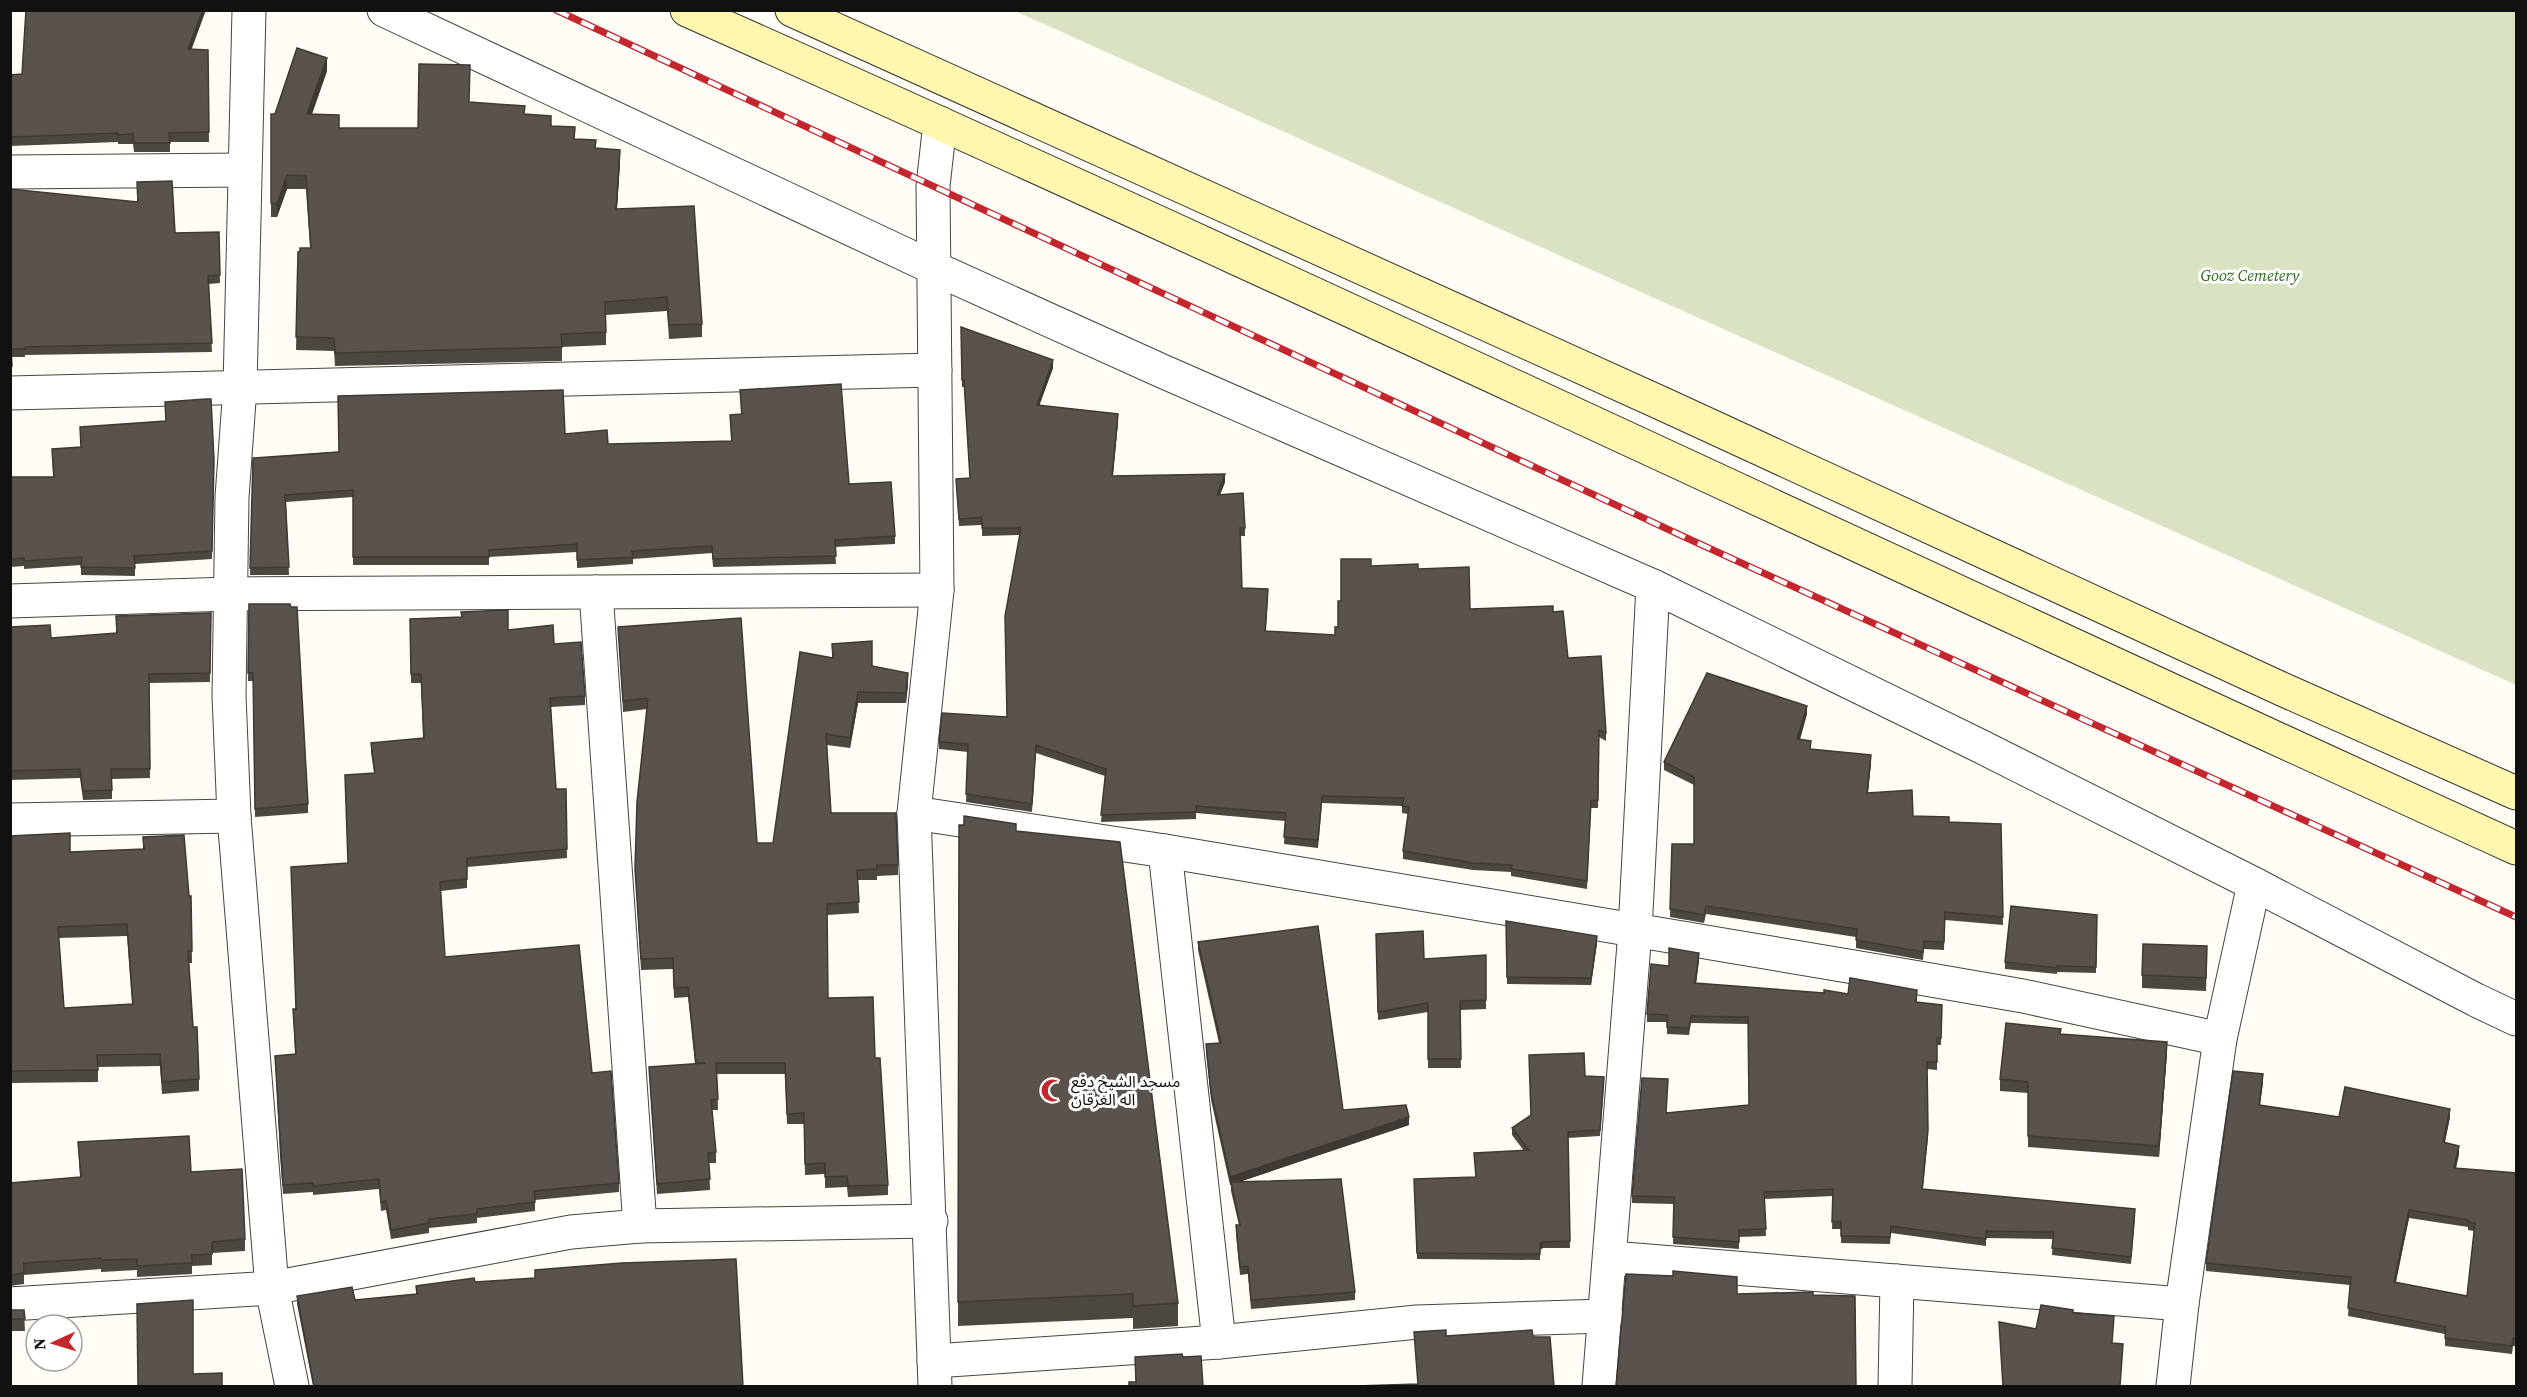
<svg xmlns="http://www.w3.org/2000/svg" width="2527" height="1397" viewBox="0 0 2527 1397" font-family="'Source Serif 4','Noto Sans Arabic',serif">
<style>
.cemetery{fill:#d9e3c4}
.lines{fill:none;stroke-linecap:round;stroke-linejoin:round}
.minor-casing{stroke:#444;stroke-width:35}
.secondary-casing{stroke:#333;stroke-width:35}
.minor{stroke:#fff;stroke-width:33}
.secondary{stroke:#fff6b0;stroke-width:33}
.rail-casing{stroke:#c4262e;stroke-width:7}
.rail{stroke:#fff;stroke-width:4.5;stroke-dasharray:14;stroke-linecap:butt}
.wall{fill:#4d4742;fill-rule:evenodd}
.shaded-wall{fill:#3f3936}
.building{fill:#5a524d;stroke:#3f3936;stroke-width:1.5;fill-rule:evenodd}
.labels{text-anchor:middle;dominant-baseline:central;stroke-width:6;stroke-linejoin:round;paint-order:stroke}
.park-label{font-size:16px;font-style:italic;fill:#2f6b1f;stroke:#fff}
.poi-label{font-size:16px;fill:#111;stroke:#fff;text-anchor:start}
</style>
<rect width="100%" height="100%" fill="#fffdf5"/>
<polygon class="cemetery" points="1015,11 2516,11 2516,685"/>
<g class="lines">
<defs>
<g id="minor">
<polyline points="249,10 240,387 232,497 229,696 234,816 272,1288 292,1386"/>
<polyline points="384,10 934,268 1162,371 1653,586 1980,746 2254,884 2476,1000 2516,1019"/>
<polyline points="10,172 244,170"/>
<polyline points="10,393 935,370"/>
<polyline points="596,592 640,1226"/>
<polyline points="10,601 230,594 937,590"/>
<polyline points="914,813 1165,851 1925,979 2023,996 2220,1039"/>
<polyline points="10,820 234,816"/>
<polyline points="1165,851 1219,1342"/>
<polyline points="1611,1258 2182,1304"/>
<polyline points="10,1304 272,1288 571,1232 640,1226 931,1221"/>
<polyline points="934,1361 1219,1342 1417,1322 1606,1316"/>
<polyline points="935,1386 914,813 937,590 933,186 940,123"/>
<polyline points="1599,1386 1635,931 1653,586"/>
<polyline points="1895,1386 1897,1281"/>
<polyline points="2173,1386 2182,1304 2220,1039 2254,884"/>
</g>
<g id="secondary">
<path d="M687 10C1300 282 1906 571 2516 848"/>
<polyline points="792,10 1663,404 2284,690 2516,793"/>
</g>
</defs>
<use href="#minor" class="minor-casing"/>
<use href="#secondary" class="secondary-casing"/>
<use href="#minor" class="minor"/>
<use href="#secondary" class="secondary"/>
<defs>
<polyline id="rail" points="556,10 1678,534 2516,917"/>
</defs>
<use href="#rail" class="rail-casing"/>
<use href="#rail" class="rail"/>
</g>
<g class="wall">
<polygon points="192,49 208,50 209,142 170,142 170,152 134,152 133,144 118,144 118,142 10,146 10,75 22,74"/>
<polygon points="327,71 312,114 339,128 418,128 469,102 525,114 551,126 575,139 596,148 620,163 617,209 702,324 702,337 669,339 667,311 606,315 606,345 562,347 562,361 335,366 334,351 296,350 298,252 310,248 306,189 287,189 277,217 271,217 271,114 275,114"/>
<polygon points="137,182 175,233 219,232 220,283 209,284 212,352 25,355 25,357 12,357 12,374 10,374 10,189 137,202"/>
<polygon points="961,327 1053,368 1039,405 1118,422 1113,476 1225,482 1220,495 1245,528 1245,536 1240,536 1242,588 1268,597 1266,631 1335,635 1338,627 1341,601 1371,566 1418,569 1470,609 1553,612 1568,658 1606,733 1606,741 1599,737 1598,808 1591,808 1587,889 1511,876 1511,872 1473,870 1403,859 1403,851 1408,814 1402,813 1402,806 1322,803 1318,848 1284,844 1285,821 1196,813 1196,819 1101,822 1105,776 1036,753 1032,812 966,802 968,752 939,749 939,742 1007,717 1020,535 982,536 982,525 959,526 956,479 970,478 964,387 962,387"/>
<polygon points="740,390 849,484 895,536 895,544 835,547 836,564 713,567 712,553 633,559 633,564 577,568 577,552 489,557 489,565 353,565 353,497 286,502 289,575 250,575 253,458 565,434 608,444 731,441 730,415 741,414"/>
<polygon points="165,402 214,460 212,559 135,564 135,576 81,575 81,565 24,569 24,566 10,567 10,477 53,477 52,449 80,447 166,421"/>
<polygon points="249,604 308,804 308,813 255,817 253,681 248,681"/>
<polygon points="211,613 210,682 149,683 150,778 112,779 112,799 83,800 80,778 10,780 10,627 51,638 116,634 116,616"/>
<polygon points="410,619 508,630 554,644 585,696 585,705 551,707 556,789 566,789 567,858 467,867 467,888 441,891 445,957 592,1073 619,1183 619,1192 535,1200 535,1211 477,1218 477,1223 429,1228 429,1233 391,1239 386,1210 381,1211 379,1189 313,1195 313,1192 283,1194 280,1156 275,1056 295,1054 293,1009 295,1009 348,863 374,773 371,752 371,743 423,738 421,683 411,683"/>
<polygon points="618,627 757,843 773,843 832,658 832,644 872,666 908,684 906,703 858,703 850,748 827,745 831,813 898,865 898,875 877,876 877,880 858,880 859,913 827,915 828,998 875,1058 888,1185 888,1195 848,1197 847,1187 825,1188 825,1174 805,1175 804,1124 787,1124 785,1074 717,1074 718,1110 712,1110 716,1152 716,1163 709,1163 710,1190 657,1194 649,1067 695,1064 688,997 674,998 673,969 641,970 635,869 647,709 623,712"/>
<polygon points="1807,714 1800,740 1811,749 1871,763 1868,793 1913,816 1949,822 2001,824 2003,925 1945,920 1944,950 1924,949 1923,960 1856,948 1856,937 1706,914 1704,923 1670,917 1672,844 1694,844 1694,785 1664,770 1664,762"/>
<polygon points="959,825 1016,831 1178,1303 1178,1326 1133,1329 1133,1318 958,1326"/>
<path d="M10 836 70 852 143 849V837L189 896H191L192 963H189L193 1027 199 1079V1091L162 1094 160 1066 98 1067V1082L10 1083ZM127 936 132 1004 64 1008 59 938Z"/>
<polygon points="2097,915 2096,973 2057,972 2057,974 2005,969 2005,962"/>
<polygon points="1506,921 1597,943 1591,985 1507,984"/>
<polygon points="1376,934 1424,959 1486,955 1486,1009 1460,1010 1461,1068 1428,1068 1428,1012 1378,1020"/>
<polygon points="1198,942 1343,1110 1409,1125 1239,1182 1355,1292 1355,1300 1251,1309 1248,1274 1240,1275 1236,1234 1236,1225 1239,1225 1231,1191 1231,1185 1230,1185 1211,1100 1206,1052 1206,1044 1219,1043 1198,950"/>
<polygon points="2207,959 2206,991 2142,988 2142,975"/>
<polygon points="1699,960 1696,984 1824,993 1917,997 1917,1002 1942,1005 1941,1045 1937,1045 1937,1070 1927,1069 1928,1137 1923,1189 2135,1217 2131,1264 2052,1255 2053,1239 1986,1238 1986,1246 1891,1233 1890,1244 1841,1243 1841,1229 1832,1229 1833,1196 1764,1199 1766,1236 1739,1237 1739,1249 1673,1244 1674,1204 1632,1203 1632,1196 1666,1113 1749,1105 1748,1024 1691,1023 1689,1035 1667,1034 1667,1022 1647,1022 1647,1014 1669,966"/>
<polygon points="2061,1034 2167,1053 2159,1157 2028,1147 2028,1093 2000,1091 2000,1079"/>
<polygon points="1585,1076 1604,1084 1600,1136 1568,1138 1570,1248 1543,1248 1540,1249 1540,1260 1417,1259 1414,1179 1475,1177 1524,1151 1512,1135 1512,1128"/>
<path d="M2263 1082 2260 1105 2339 1117H2450L2445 1142 2459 1154 2456 1168 2517 1173V1347L2513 1346 2512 1354 2445 1346V1334L2348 1316 2350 1285 2206 1271V1263ZM2409 1218 2468 1227V1230L2474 1231 2467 1296 2396 1282Z"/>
<polygon points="78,1142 191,1172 245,1239 245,1251 212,1253 212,1265 192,1266 192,1274 137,1277 137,1270 101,1272 101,1269 24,1275 24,1284 10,1286 10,1183 80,1177"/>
<polygon points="535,1270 743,1386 313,1386 297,1304 297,1296 355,1300 416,1295 416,1286 535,1278"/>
<polygon points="10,1310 24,1310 25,1331 10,1331"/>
</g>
<g class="shaded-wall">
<polygon points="203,10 206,10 188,59 188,49"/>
<polygon points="327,58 327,71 307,128 307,114"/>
<polygon points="620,150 620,163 616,222 616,209"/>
<polygon points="287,175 287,189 277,217 277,204"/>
<polygon points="1053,360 1053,368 1037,412 1037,405"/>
<polygon points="1118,414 1118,422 1112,483 1112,476"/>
<polygon points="1225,474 1225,482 1217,502 1217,495"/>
<polygon points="908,673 908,684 906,703 906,693"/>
<polygon points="858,692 858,703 850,748 850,738"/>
<polygon points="1807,706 1807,714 1797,747 1797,739"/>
<polygon points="1871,755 1871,763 1867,801 1867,793"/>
<polygon points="1597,936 1597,943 1591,985 1591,978"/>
<polygon points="1699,953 1699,960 1695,991 1695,983"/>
<polygon points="2167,1042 2167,1053 2159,1157 2159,1146"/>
<polygon points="2263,1074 2263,1082 2259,1113 2259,1105"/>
<polygon points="2450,1109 2450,1117 2443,1150 2443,1142"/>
<polygon points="1409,1117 1409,1125 1230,1185 1230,1177"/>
<polygon points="2459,1146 2459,1154 2454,1176 2454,1168"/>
<polygon points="2409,1210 2409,1218 2394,1290 2394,1282"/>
<polygon points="1543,1242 1543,1248 1540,1250 1540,1243"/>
</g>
<g class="building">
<polygon points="26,10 203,10 188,49 208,50 209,132 169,133 170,143 134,143 133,134 118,135 118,133 10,137 10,75 22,74"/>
<polygon points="297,48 327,58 307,114 339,115 339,128 418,128 419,64 470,65 469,102 525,106 524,114 551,116 551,126 575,127 574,139 596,140 595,148 620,150 616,209 694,206 702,324 669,325 667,297 605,302 606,332 561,334 562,347 335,353 334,338 296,337 298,252 300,251 300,248 311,248 306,176 287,175 277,204 271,203 271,114 275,114"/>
<polygon points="172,181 175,233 219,232 220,275 208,276 212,343 25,347 25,349 11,349 12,366 10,366 10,189 138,202 137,182"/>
<polygon points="961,327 1053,360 1037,405 1118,414 1112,476 1225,474 1217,495 1243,493 1245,528 1240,528 1242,588 1268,589 1265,631 1335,635 1335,627 1338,627 1338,601 1341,601 1341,559 1371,559 1371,566 1418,564 1418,569 1469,567 1470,609 1553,606 1553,612 1563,611 1568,658 1601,656 1606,733 1599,730 1598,800 1591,801 1587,881 1511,869 1512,865 1473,863 1403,851 1409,807 1402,806 1404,798 1322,796 1318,840 1284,837 1286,813 1196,806 1196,812 1101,815 1106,769 1036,745 1032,804 966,794 968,744 939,742 942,713 1007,717 1005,616 1021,528 982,528 982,517 959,519 956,479 970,478 964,380 962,380"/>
<polygon points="841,384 849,484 891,482 895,536 835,540 836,556 713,559 712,546 632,551 633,557 577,560 577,544 489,550 489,557 353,557 353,490 285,495 289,567 250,568 253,458 339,452 338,396 563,390 565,434 607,430 608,444 732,441 730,415 742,414 740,390"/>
<polygon points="206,399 211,399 214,460 212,551 134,556 135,568 81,567 82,557 24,561 24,558 10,559 10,477 54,477 52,449 81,447 80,427 166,421 165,402"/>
<polygon points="249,604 290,604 291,607 297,607 308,804 255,809 253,673 248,673"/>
<polygon points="508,610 508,630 553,625 554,644 581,642 585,696 550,698 556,789 566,789 567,849 467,858 467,879 440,882 445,957 579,945 592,1073 611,1071 619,1183 534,1191 535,1202 477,1209 477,1214 429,1219 429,1223 391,1230 386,1201 381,1202 379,1179 313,1186 313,1183 283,1185 275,1056 296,1054 293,1009 296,1009 291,867 348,863 345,775 375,773 371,743 424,738 421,674 411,674 410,619 462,617 461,612"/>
<polygon points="211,613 210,673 149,674 150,769 111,769 112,790 83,791 80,769 10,771 10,627 50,625 51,638 117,633 116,616"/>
<polygon points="741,618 757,843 773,843 800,652 833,658 832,644 872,641 872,666 908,673 906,693 858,692 850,738 826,734 831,813 896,813 898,865 877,865 877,869 857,870 859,902 827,904 828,998 873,997 875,1058 880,1058 888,1185 848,1186 847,1176 825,1177 825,1163 805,1164 804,1113 787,1114 785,1063 716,1063 718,1099 711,1100 716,1152 708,1153 710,1179 657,1184 649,1067 706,1063 696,1063 688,987 674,988 673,958 641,959 635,869 637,802 648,698 623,701 618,627"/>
<polygon points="1707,673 1807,706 1797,739 1811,741 1810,749 1871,755 1867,793 1912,790 1913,816 1949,817 1949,822 2001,824 2003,917 1945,912 1944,942 1924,941 1923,952 1856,940 1857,929 1706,906 1704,915 1670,909 1672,844 1694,844 1694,777 1664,762"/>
<polygon points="964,816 1016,824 1016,831 1120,842 1178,1303 1133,1306 1133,1294 958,1302 959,825 964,825"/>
<path d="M70 833V852L144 849 143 837 184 835 189 896H191L192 951H188L193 1027H197L199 1079 162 1082 160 1054 97 1055 98 1070 10 1071V836ZM127 924 133 1004 64 1008 58 927Z"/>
<polygon points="2011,906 2097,915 2096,967 2057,966 2057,968 2005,962"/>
<polygon points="1506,921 1597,936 1591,978 1507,977"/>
<polygon points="1318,926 1343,1110 1406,1105 1409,1117 1230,1177 1211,1092 1206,1044 1221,1043 1198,942"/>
<polygon points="1423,931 1424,959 1486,955 1486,1000 1460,1001 1461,1059 1428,1059 1428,1003 1378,1012 1376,934"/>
<polygon points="2143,944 2207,946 2206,978 2142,975"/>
<polygon points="1669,948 1699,953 1695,983 1824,993 1824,990 1848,994 1850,978 1917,990 1916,1002 1942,1005 1941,1038 1937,1038 1937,1062 1927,1062 1928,1130 1922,1189 2135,1209 2131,1257 2052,1248 2054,1232 1986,1231 1986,1239 1891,1226 1890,1237 1841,1236 1841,1222 1832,1222 1833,1189 1764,1192 1766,1229 1739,1230 1739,1242 1673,1237 1674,1197 1632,1196 1642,1078 1668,1079 1666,1113 1749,1105 1748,1017 1691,1016 1689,1028 1667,1027 1667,1015 1647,1014 1651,964 1669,966"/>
<polygon points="2006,1023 2061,1029 2060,1034 2167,1042 2159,1146 2028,1136 2028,1082 2000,1079"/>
<polygon points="1584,1053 1585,1076 1604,1077 1600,1130 1568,1132 1570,1241 1543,1242 1540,1243 1540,1254 1417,1253 1414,1179 1476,1177 1474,1153 1529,1150 1512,1128 1531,1115 1529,1055"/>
<path d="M2233 1071 2263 1074 2259 1105 2339 1117 2345 1087 2450 1109 2443 1142 2459 1146 2454 1168 2517 1173V1339L2513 1338 2512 1346 2445 1338 2446 1327 2348 1308 2351 1277 2206 1263ZM2409 1210 2468 1220V1222L2475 1223 2467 1296 2394 1282Z"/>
<polygon points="189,1136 191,1172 242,1169 245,1239 212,1242 212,1254 192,1255 192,1263 137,1266 137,1259 101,1260 101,1258 24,1263 24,1273 10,1275 10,1183 81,1177 78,1142"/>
<polygon points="1341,1179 1355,1292 1251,1300 1248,1266 1240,1267 1236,1225 1240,1225 1231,1182"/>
<polygon points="736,1259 743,1386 314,1386 297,1296 352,1287 355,1300 417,1294 416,1286 474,1278 475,1282 535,1278 535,1270 622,1263"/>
<polygon points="1673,1271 1737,1277 1737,1294 1813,1292 1813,1295 1855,1296 1856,1386 1616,1386 1626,1274 1673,1276"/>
<polygon points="193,1300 193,1374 222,1373 222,1386 138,1386 137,1304"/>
<polygon points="2041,1305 2073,1310 2073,1313 2114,1316 2112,1343 2123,1344 2120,1386 2003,1386 1999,1322 2036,1329"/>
<polygon points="10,1310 24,1310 25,1319 10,1319"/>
<polygon points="1446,1330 1446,1336 1532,1330 1533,1337 1550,1337 1554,1386 1355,1386 1418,1384 1414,1332"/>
<polygon points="1182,1354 1183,1357 1201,1356 1203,1386 1129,1386 1129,1382 1136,1382 1135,1357"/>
</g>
<defs>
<symbol id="mosque-bare" viewBox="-9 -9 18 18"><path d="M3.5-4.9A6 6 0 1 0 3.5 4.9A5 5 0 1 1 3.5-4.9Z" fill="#c4262e" stroke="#fff" stroke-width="2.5" paint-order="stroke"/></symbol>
</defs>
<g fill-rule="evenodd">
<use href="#mosque-bare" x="1036" y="1074" width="33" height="33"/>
</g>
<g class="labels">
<g class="park-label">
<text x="2250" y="275">Gooz Cemetery</text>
</g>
<g class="poi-label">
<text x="1071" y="1081">مسجد الشيخ دفع<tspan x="1071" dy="18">اله الغرقان</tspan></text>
</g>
</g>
<rect width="2527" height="1397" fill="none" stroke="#111111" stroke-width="24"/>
<g transform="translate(54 1343) rotate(266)"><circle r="28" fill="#ffffff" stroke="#a0a0a0" stroke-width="1.5"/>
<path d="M0-4.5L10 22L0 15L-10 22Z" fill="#c4262e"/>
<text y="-9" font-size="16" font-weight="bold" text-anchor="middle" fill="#111111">N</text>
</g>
</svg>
